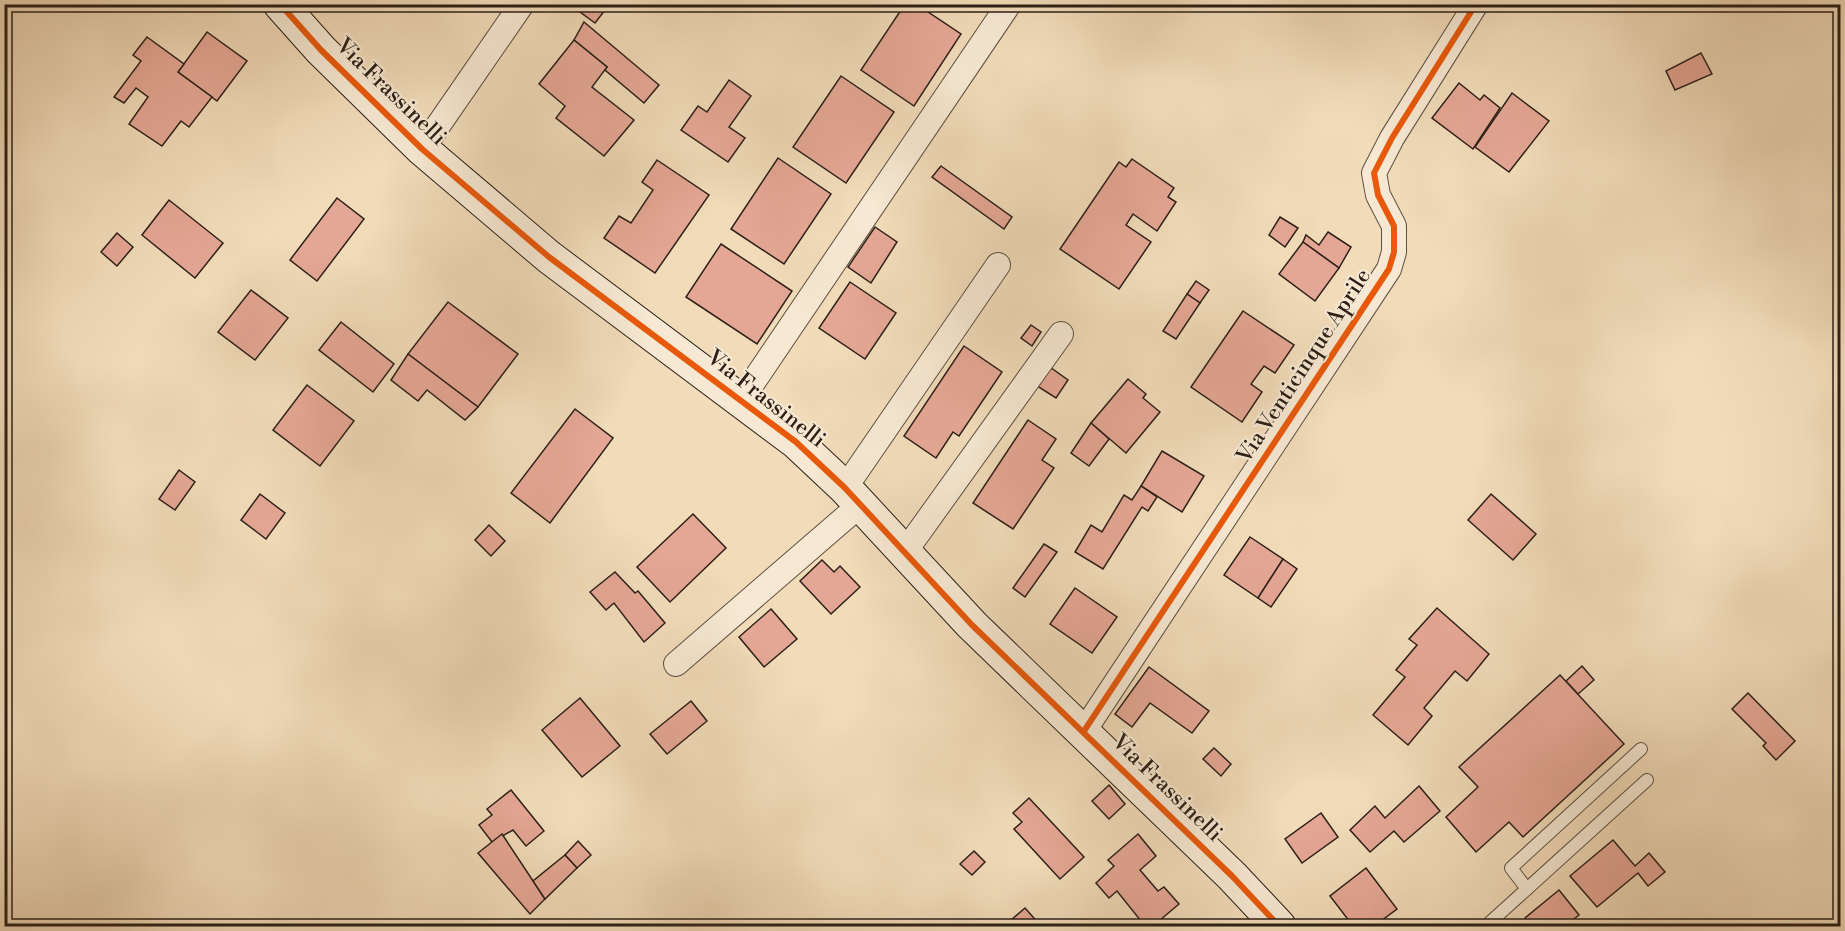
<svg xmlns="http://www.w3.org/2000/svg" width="1845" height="931" viewBox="0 0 1845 931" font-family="'Libre Bodoni',serif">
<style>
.building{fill:#e5a795;stroke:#2c2017;stroke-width:1.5}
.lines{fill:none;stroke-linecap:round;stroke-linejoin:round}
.lane-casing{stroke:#5d4f40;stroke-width:14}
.street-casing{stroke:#5d4f40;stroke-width:26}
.secondary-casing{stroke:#2c2017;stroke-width:35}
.lane{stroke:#f6e8d2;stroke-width:12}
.street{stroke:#f6e8d2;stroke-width:24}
.secondary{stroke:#f6e8d2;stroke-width:33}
.cycleway-casing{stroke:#f6e8d2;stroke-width:10}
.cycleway{stroke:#e8590c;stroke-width:6}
.labels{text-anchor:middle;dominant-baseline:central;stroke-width:4.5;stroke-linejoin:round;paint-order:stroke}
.street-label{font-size:22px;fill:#2c2017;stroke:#f6e8d2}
</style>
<rect width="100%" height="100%" fill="#f1dbb9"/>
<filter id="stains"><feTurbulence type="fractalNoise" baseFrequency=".00333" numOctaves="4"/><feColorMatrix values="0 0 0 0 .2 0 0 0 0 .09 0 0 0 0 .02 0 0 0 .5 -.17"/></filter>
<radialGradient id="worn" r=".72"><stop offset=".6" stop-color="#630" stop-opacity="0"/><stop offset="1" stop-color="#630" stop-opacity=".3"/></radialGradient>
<g class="building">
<polygon points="580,4 598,4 605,10 595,23 576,9"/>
<polygon points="905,4 916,4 961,34 914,106 861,70"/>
<polygon points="584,22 659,85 644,103 605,70 607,67 574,40"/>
<polygon points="207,32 247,61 217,101 178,72"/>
<polygon points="147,37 184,64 178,72 212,97 189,127 181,121 162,146 129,124 148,97 136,88 124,103 114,97 141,61 133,55"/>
<polygon points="574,40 607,67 592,87 634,120 604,156 556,118 565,106 539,84"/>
<polygon points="1701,53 1712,74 1675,90 1666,71"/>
<polygon points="841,76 894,112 846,183 793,147"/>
<polygon points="729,80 751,96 729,127 745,138 728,162 681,130 698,106 707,112"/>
<polygon points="1459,83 1480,100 1484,95 1500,108 1473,149 1432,118"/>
<polygon points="1512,93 1549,121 1509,172 1475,147"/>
<polygon points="778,158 831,194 784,264 731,229"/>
<polygon points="1132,159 1174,188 1168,197 1176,202 1157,231 1133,214 1126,225 1151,242 1119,289 1060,249 1119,162 1126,167"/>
<polygon points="657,160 709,195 655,273 604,238 619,216 631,223 653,190 642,182"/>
<polygon points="941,166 1012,217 1004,229 932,177"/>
<polygon points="337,198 364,219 317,281 290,260"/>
<polygon points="169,200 223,243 195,278 142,235"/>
<polygon points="1280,217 1298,228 1285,247 1269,235"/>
<polygon points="875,227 897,242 871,283 848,267"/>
<polygon points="1328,232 1351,247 1339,268 1303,242 1306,235 1319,245"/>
<polygon points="117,233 133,247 117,266 101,252"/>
<polygon points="1303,242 1339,268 1315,301 1279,274"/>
<polygon points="721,244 792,291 757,344 686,297"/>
<polygon points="1196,281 1209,290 1200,303 1187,294"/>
<polygon points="850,282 896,313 865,359 819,328"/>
<polygon points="251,290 288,318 255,360 218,332"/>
<polygon points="1187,294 1200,303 1176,339 1163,331"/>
<polygon points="448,302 518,354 478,407 408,354"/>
<polygon points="1243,311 1294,345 1275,373 1264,366 1251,384 1262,392 1242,422 1191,387"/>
<polygon points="341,322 394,364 373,392 319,350"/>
<polygon points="1031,325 1041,332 1032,346 1021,338"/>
<polygon points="964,346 1002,372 959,436 953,432 936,458 904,436"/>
<polygon points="408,354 478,407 465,420 427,390 418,401 391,380"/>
<polygon points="1047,365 1068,380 1056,398 1034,384"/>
<polygon points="1128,379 1146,394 1143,398 1160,412 1126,453 1091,423"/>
<polygon points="307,385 354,421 320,466 273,430"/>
<polygon points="575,409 613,438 550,523 511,493"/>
<polygon points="1028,420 1056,439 1042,460 1054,468 1013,529 973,503"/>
<polygon points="1091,423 1109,439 1089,466 1071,453"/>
<polygon points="1162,451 1204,476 1182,512 1141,486"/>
<polygon points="179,470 195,482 175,510 159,499"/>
<polygon points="1141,486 1157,497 1148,511 1142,507 1103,569 1075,552 1091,525 1102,532 1124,495 1132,500"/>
<polygon points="260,494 285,513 266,539 241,520"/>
<polygon points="1491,494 1536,534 1513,560 1468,520"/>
<polygon points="693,514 726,548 670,602 637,567"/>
<polygon points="489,525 505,541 491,556 475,540"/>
<polygon points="1250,537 1283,559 1258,598 1224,575"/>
<polygon points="1044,544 1057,552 1025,597 1013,588"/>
<polygon points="1283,559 1297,569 1271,607 1258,598"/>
<polygon points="822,560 834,572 840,566 860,587 831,614 800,581"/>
<polygon points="615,572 635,593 638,591 665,623 644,642 614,603 606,610 590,592"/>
<polygon points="1075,588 1117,617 1092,653 1050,624"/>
<polygon points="1437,608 1489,654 1467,681 1455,671 1424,708 1432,716 1408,745 1373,715 1405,677 1396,670 1417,645 1409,639"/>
<polygon points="771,609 797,639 764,667 739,637"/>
<polygon points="1582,666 1594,680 1578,694 1566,681"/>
<polygon points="1149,667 1209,711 1192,733 1150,703 1132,727 1115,714"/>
<polygon points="1560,675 1624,744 1523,837 1509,822 1476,852 1446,817 1478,787 1459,767"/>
<polygon points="1748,693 1795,741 1776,760 1763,746 1766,743 1732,709"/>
<polygon points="580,698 620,746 582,777 542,730"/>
<polygon points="691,701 707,721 667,754 650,734"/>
<polygon points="1214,748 1231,764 1221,776 1203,759"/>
<polygon points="1109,785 1125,804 1109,819 1092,801"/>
<polygon points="1419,786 1440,811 1404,842 1394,831 1370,852 1350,830 1375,806 1385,818"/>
<polygon points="511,790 544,831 526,846 513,830 492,842 479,825 492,815 487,809"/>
<polygon points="1029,798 1084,857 1060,879 1014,829 1022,822 1013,813"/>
<polygon points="1321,813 1338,837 1302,863 1285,839"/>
<polygon points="502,834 545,899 530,914 478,853"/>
<polygon points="1138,834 1156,856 1140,870 1158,891 1164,887 1179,904 1153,926 1145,926 1117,891 1109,898 1096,883 1114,866 1108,860"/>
<polygon points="1613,840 1635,866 1649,853 1665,872 1648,886 1638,873 1597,907 1570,876"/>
<polygon points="578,841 591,855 577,868 565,855"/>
<polygon points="974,851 985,862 972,875 960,864"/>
<polygon points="565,855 577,868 545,899 533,881"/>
<polygon points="1366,868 1397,909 1374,926 1353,926 1330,896"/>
<polygon points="1559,890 1579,915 1565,926 1531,926 1525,918"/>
<polygon points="1025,908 1041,926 1004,926"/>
</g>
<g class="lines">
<defs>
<g id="lane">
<polyline points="1527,889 1511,868 1641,749"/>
<polyline points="1486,926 1647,780"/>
</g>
<g id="street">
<polyline points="422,149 522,4"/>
<polyline points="741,400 1009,4"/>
<polyline points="845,488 998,265"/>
<polyline points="904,553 1061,334"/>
<polyline points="676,664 860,505"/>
<polyline points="1084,731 1389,269 1394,252 1394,226 1378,195 1374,173 1392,138 1476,4"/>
</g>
<polyline id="secondary" points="280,4 321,50 422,149 549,257 796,442 845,488 972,625 1232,876 1279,926"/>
</defs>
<use href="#lane" class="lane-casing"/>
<use href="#street" class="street-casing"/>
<use href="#secondary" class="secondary-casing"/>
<use href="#lane" class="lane"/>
<use href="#street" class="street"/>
<use href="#secondary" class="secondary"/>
<defs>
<g id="cycleway">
<polyline points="280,4 321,50 422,149 549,257 796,442 845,488 972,625 1232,876 1279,926"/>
<polyline points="1084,731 1389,269 1394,252 1394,226 1378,195 1374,173 1392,138 1476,4"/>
</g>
</defs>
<use href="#cycleway" class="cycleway-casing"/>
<use href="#cycleway" class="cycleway"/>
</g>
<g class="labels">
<g class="street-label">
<text transform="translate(391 92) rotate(44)">Via Frassinelli</text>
<text transform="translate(1304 366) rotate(-57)">Via Venticinque Aprile</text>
<text transform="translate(766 399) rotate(38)">Via Frassinelli</text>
<text transform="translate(1167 788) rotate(44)">Via Frassinelli</text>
</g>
</g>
<rect width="1845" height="931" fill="none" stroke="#f1dbb9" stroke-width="24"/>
<rect x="6" y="6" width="1833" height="919" fill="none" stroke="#2c2017" stroke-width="3"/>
<rect x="12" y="12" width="1821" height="907" fill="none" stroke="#2c2017" stroke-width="1.5"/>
<rect width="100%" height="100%" filter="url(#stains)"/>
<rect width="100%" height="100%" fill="url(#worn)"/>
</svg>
